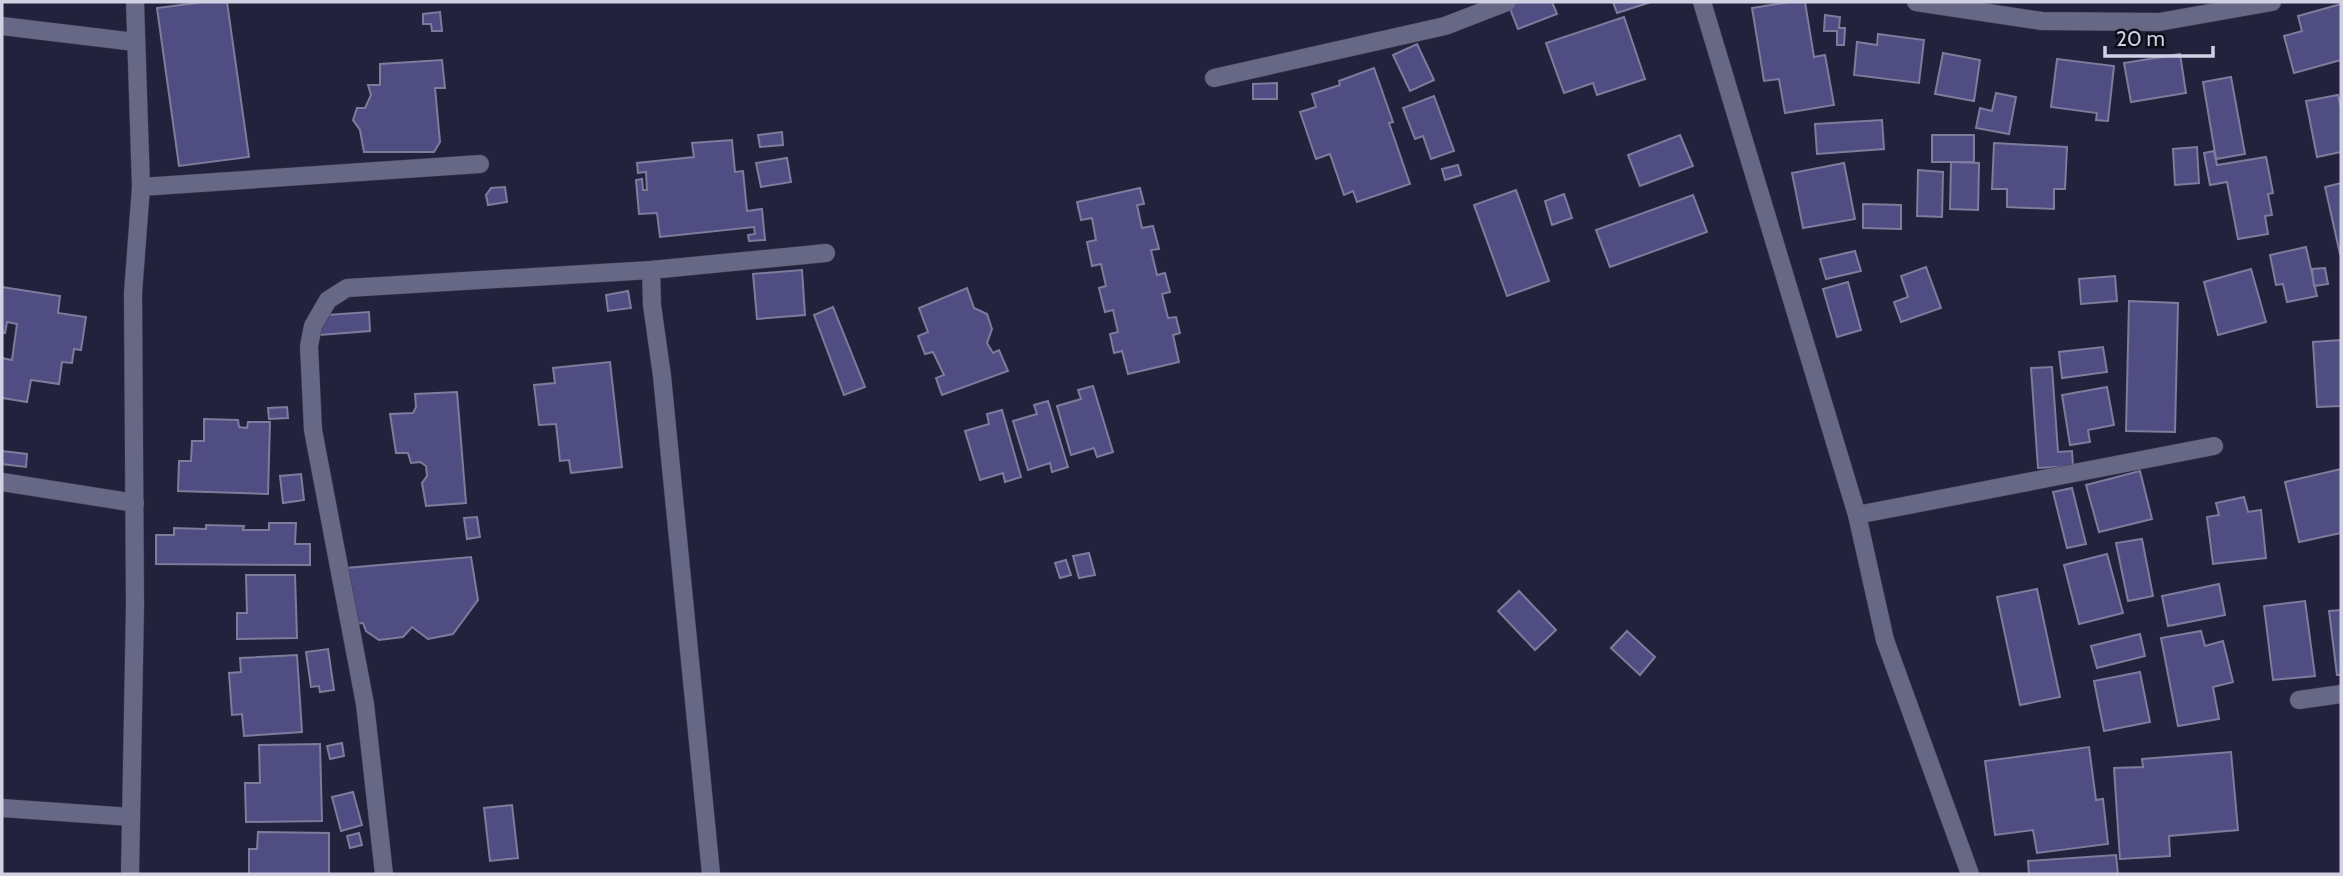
<svg xmlns="http://www.w3.org/2000/svg" width="2343" height="876" viewBox="0 0 2343 876" font-family="Cabin,sans-serif">
<style>
.building{fill:#504d83;stroke:#7c7c9c;stroke-width:2}
.lines{fill:none;stroke-linecap:round;stroke-linejoin:round}
.minor-casing{stroke:#3c3b51;stroke-width:19}
.minor{stroke:#676786;stroke-width:18}
</style>
<rect width="100%" height="100%" fill="#23223d"/>
<g class="building">
<polygon points="204,2 227,2 249,157 179,166 157,8"/>
<polygon points="1519,2 1552,2 1557,14 1518,29 1509,6"/>
<polygon points="1613,2 1651,2 1617,13"/>
<polygon points="1790,2 1805,2 1814,57 1825,55 1834,105 1785,113 1779,79 1764,81 1752,8"/>
<polygon points="2341,4 2341,60 2294,73 2284,36 2302,31 2298,16"/>
<polygon points="440,12 442,31 432,31 431,24 423,24 423,14"/>
<polygon points="1825,15 1840,17 1839,28 1845,28 1844,45 1837,45 1837,31 1824,31"/>
<polygon points="1624,17 1645,79 1597,95 1593,83 1564,93 1546,43"/>
<polygon points="1878,34 1924,40 1919,83 1854,75 1857,42 1877,45"/>
<polygon points="1417,44 1434,80 1410,91 1393,55"/>
<polygon points="1943,53 1980,60 1974,101 1935,94"/>
<polygon points="2180,54 2186,93 2131,102 2124,63"/>
<polygon points="2057,59 2114,66 2108,121 2096,120 2097,113 2051,107"/>
<polygon points="442,60 445,88 435,88 440,142 434,152 364,152 360,130 353,120 357,108 365,108 371,95 368,85 380,85 380,64"/>
<polygon points="1374,68 1393,122 1389,123 1410,184 1357,202 1353,191 1344,195 1330,154 1316,159 1300,112 1316,107 1312,94 1340,85 1339,81"/>
<polygon points="2231,77 2245,154 2216,159 2203,82"/>
<polygon points="1277,83 1277,99 1253,99 1253,84"/>
<polygon points="1996,93 2016,97 2009,134 1976,128 1980,108 1992,111"/>
<polygon points="2338,95 2341,109 2341,152 2317,157 2306,101"/>
<polygon points="1434,96 1454,151 1431,159 1423,136 1415,139 1403,108"/>
<polygon points="1882,120 1884,149 1817,154 1815,124"/>
<polygon points="782,132 783,145 760,147 758,135"/>
<polygon points="1680,135 1693,166 1640,186 1628,155"/>
<rect x="1932" y="135" width="42" height="27"/>
<polygon points="732,140 735,172 743,171 747,211 762,209 765,240 749,241 748,235 755,234 754,227 660,237 657,213 639,214 636,180 642,179 643,190 647,190 646,172 638,173 637,163 694,157 692,143"/>
<polygon points="1994,143 2067,147 2065,189 2054,189 2054,209 2007,207 2007,189 1992,189"/>
<polygon points="2197,147 2199,183 2175,185 2173,149"/>
<polygon points="2214,151 2217,165 2266,157 2273,193 2268,194 2272,215 2265,216 2268,234 2238,239 2227,182 2210,185 2204,153"/>
<polygon points="787,158 791,182 761,187 756,163"/>
<polygon points="1951,162 1979,163 1978,210 1950,209"/>
<polygon points="1844,163 1855,219 1803,228 1792,173"/>
<polygon points="1458,165 1461,175 1445,180 1442,169"/>
<polygon points="1918,170 1943,172 1942,217 1917,216"/>
<polygon points="2341,183 2341,254 2340,254 2325,187"/>
<polygon points="505,187 507,202 488,205 486,195 491,188"/>
<polygon points="1140,188 1144,204 1137,205 1142,228 1153,226 1159,249 1151,250 1157,275 1165,273 1170,292 1162,294 1168,318 1176,317 1180,333 1173,335 1179,362 1128,374 1122,351 1114,353 1110,334 1118,332 1113,310 1105,312 1099,288 1106,286 1101,264 1092,266 1087,242 1096,240 1092,218 1081,220 1077,202"/>
<polygon points="1516,190 1549,281 1507,296 1474,205"/>
<polygon points="1564,194 1572,218 1552,225 1545,201"/>
<polygon points="1693,195 1707,232 1610,267 1596,230"/>
<polygon points="1863,204 1901,205 1901,229 1863,228"/>
<polygon points="2306,247 2317,296 2287,302 2283,284 2276,285 2270,255"/>
<polygon points="1855,251 1861,271 1826,279 1820,259"/>
<polygon points="1926,267 1941,308 1901,322 1894,302 1908,297 1901,276"/>
<polygon points="2325,268 2328,284 2314,286 2312,269"/>
<polygon points="2251,269 2266,322 2218,335 2204,282"/>
<polygon points="802,270 805,315 757,319 753,274"/>
<polygon points="2115,276 2117,301 2081,304 2079,279"/>
<polygon points="1848,282 1861,330 1837,337 1823,289"/>
<polygon points="2,287 60,296 58,313 86,317 81,350 74,349 72,363 62,362 59,384 31,380 27,402 2,398 2,358 12,360 17,324 7,322 5,333 2,333"/>
<polygon points="967,288 974,308 987,314 992,329 987,343 993,353 999,350 1008,371 942,395 936,378 944,375 933,352 925,354 918,336 928,332 919,308"/>
<polygon points="628,291 631,308 608,311 606,295"/>
<polygon points="2129,301 2178,303 2175,432 2126,431"/>
<polygon points="833,307 865,387 844,395 814,315"/>
<polygon points="369,312 370,331 320,335 319,325 327,315"/>
<polygon points="2341,340 2341,406 2317,407 2313,342"/>
<polygon points="2103,347 2107,372 2062,378 2059,352"/>
<polygon points="610,362 622,467 571,473 569,460 560,461 556,424 539,425 534,385 555,383 553,368"/>
<polygon points="2052,367 2058,452 2072,451 2073,466 2038,468 2031,368"/>
<polygon points="1093,386 1113,452 1097,457 1094,448 1071,455 1057,406 1081,399 1078,390"/>
<polygon points="2107,387 2114,425 2088,430 2090,442 2070,445 2062,395"/>
<polygon points="457,392 466,503 426,506 422,483 427,476 426,466 420,462 411,463 408,453 396,453 390,414 413,413 416,407 415,394"/>
<polygon points="1048,401 1068,467 1052,472 1050,463 1028,470 1013,421 1037,414 1034,405"/>
<polygon points="287,407 288,418 269,419 268,408"/>
<polygon points="1002,410 1021,477 1005,482 1003,473 980,480 965,431 989,424 987,414"/>
<polygon points="204,419 238,420 239,427 247,428 248,422 270,422 268,494 178,491 179,461 191,461 192,441 204,441"/>
<polygon points="2,451 27,454 26,467 2,464"/>
<polygon points="2341,469 2341,533 2299,542 2285,482"/>
<polygon points="2140,471 2152,519 2099,532 2086,485"/>
<polygon points="301,474 304,500 283,503 280,476"/>
<polygon points="2072,488 2086,544 2067,548 2053,492"/>
<polygon points="2244,497 2248,512 2261,510 2266,558 2213,564 2207,517 2219,515 2216,503"/>
<polygon points="477,517 480,537 467,539 464,518"/>
<polygon points="269,523 296,523 295,544 310,544 310,565 156,564 156,535 174,535 174,528 206,529 206,525 244,526 243,530 269,530"/>
<polygon points="2142,539 2153,596 2128,601 2116,543"/>
<polygon points="1089,553 1095,575 1079,578 1073,556"/>
<polygon points="2107,554 2123,613 2079,624 2064,565"/>
<polygon points="471,557 478,600 453,634 428,639 412,627 403,637 379,640 366,631 363,623 354,624 346,568"/>
<polygon points="1066,560 1071,575 1060,578 1055,563"/>
<polygon points="246,575 295,575 297,638 237,639 237,613 247,613"/>
<polygon points="2219,584 2225,615 2168,626 2162,596"/>
<polygon points="2037,589 2060,697 2020,705 1997,597"/>
<polygon points="1519,591 1556,630 1535,650 1498,611"/>
<polygon points="2305,601 2315,676 2273,680 2264,606"/>
<polygon points="2341,610 2341,675 2337,675 2329,611"/>
<polygon points="1627,631 1655,657 1640,675 1611,648"/>
<polygon points="2201,631 2205,646 2223,641 2233,682 2213,687 2219,719 2178,726 2161,638"/>
<polygon points="2140,634 2145,656 2097,668 2091,646"/>
<polygon points="328,649 334,690 320,692 319,686 311,687 306,652"/>
<polygon points="297,655 302,732 244,736 242,714 232,715 229,673 241,672 240,658"/>
<polygon points="2140,672 2150,722 2104,731 2094,681"/>
<polygon points="342,743 344,756 330,759 327,746"/>
<polygon points="320,744 322,821 246,822 245,783 260,783 259,745"/>
<polygon points="2089,747 2096,800 2103,799 2108,844 2037,853 2033,830 1995,835 1985,761"/>
<polygon points="2231,752 2238,830 2169,836 2170,856 2120,859 2114,768 2143,767 2142,759"/>
<polygon points="353,792 362,825 341,831 332,797"/>
<polygon points="512,805 518,858 490,861 484,808"/>
<polygon points="258,832 329,833 329,874 249,874 249,849 257,849"/>
<polygon points="359,833 362,845 350,848 347,836"/>
<polygon points="2116,855 2118,874 2029,874 2028,861"/>
</g>
<g class="lines">
<defs>
<g id="minor">
<polyline points="1702,2 1857,515 1885,640 1970,874"/>
<polyline points="1916,2 2042,21 2159,22 2272,2"/>
<polyline points="2,26 135,42"/>
<polyline points="1214,78 1445,26 1507,2"/>
<polyline points="141,187 480,164"/>
<polyline points="651,270 652,305 662,376 711,874"/>
<polyline points="2,482 135,503"/>
<polyline points="1857,515 2214,446"/>
<polyline points="2299,700 2341,694"/>
<polyline points="2,808 131,817"/>
<polyline points="130,874 135,606 133,293 141,187 135,2"/>
<polyline points="384,874 365,704 313,430 309,346 313,326 328,300 347,288 651,270 826,253"/>
</g>
</defs>
<use href="#minor" class="minor-casing"/>
<use href="#minor" class="minor"/>
</g>
<rect width="2343" height="876" fill="none" stroke="#d1d1e3" stroke-width="7"/>
<path d="M2105 46v10h108v-10" fill="none" stroke="#d1d1e3" stroke-width="3.5"/>
<text x="2116" y="46" font-size="21" fill="#d1d1e3" stroke="#0e0e19" stroke-width="5" paint-order="stroke">20 m</text>
</svg>
